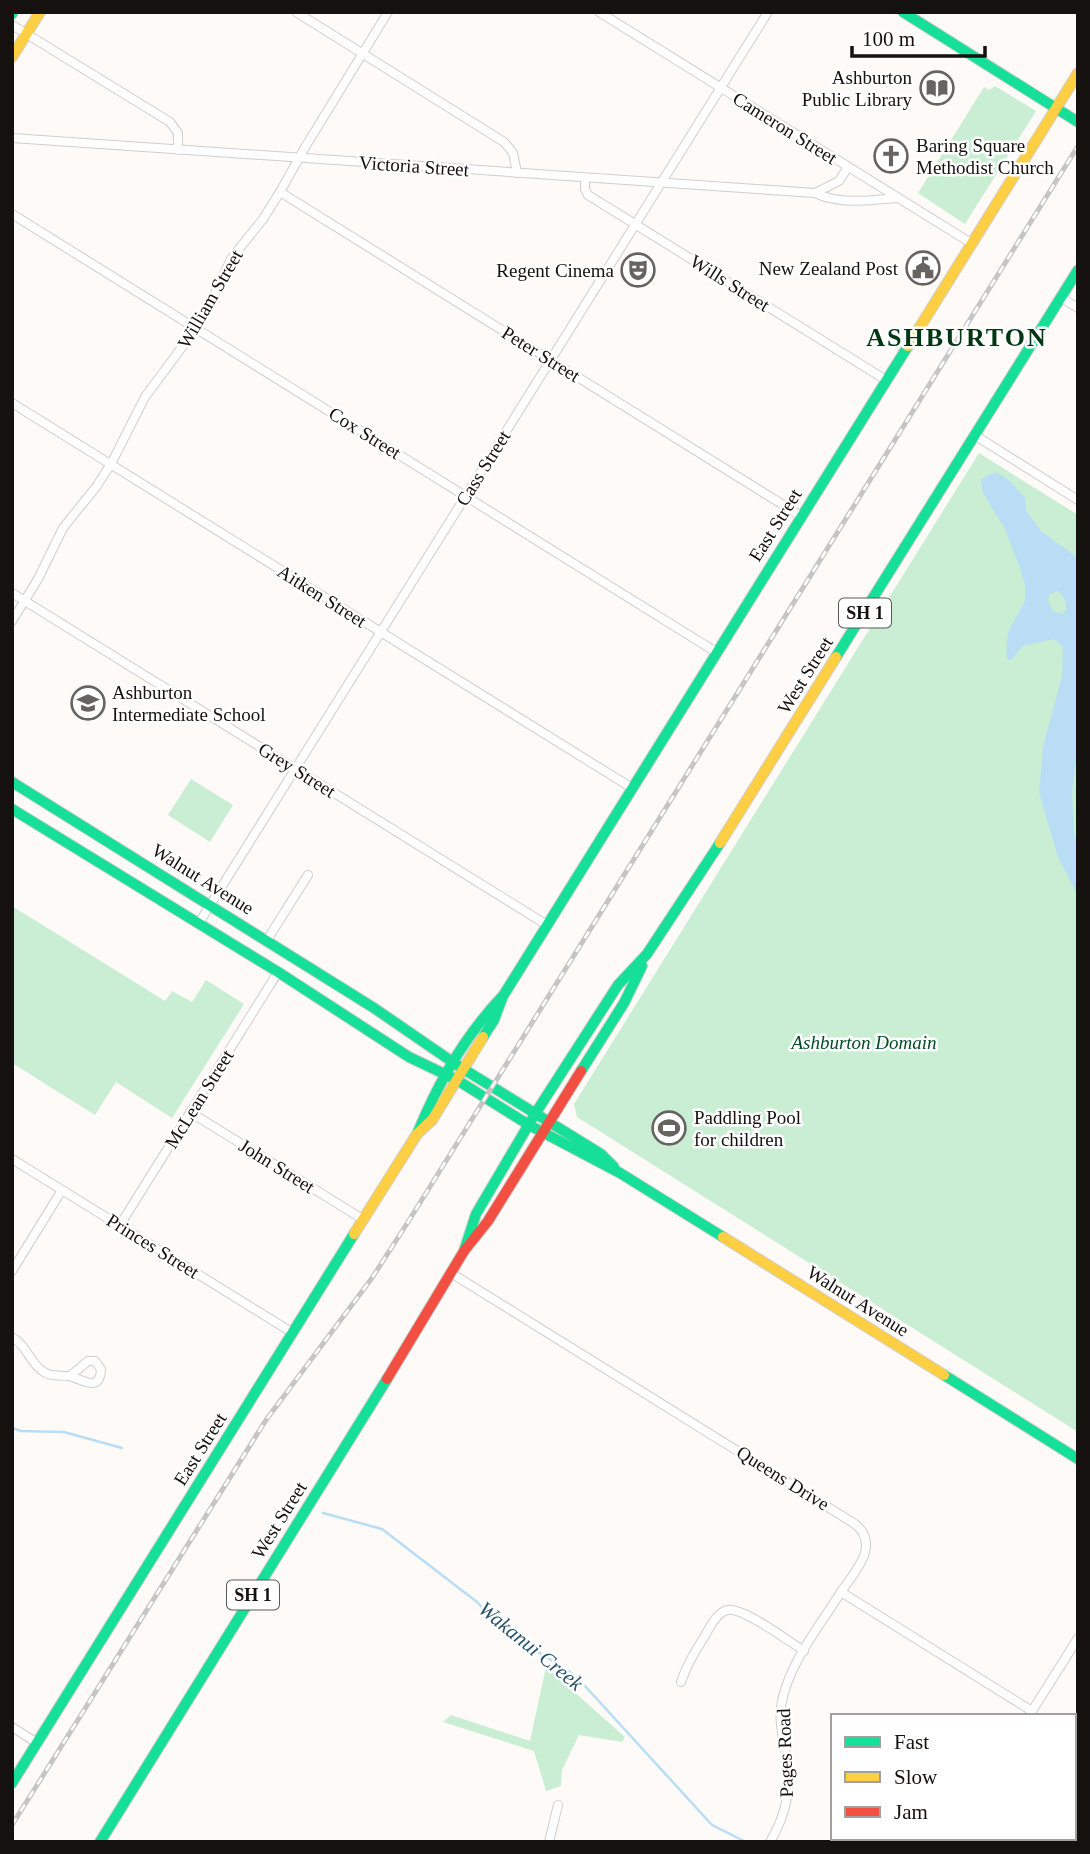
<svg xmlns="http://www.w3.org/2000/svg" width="1090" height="1854" viewBox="0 0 1090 1854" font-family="Georgia,serif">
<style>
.green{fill:#c9eed3}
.water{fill:#b8ddf5;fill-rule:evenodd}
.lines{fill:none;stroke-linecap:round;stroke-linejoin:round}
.stream{stroke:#b8ddf5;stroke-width:2.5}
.street-casing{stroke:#d1cecc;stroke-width:10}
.fast-casing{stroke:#d1cecc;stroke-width:12}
.slow-casing{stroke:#d1cecc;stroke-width:12}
.jam-casing{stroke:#d1cecc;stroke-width:12}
.street{stroke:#fffefe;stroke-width:8}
.fast{stroke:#16e098;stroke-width:10}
.slow{stroke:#ffcf43;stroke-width:10}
.jam{stroke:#f24e42;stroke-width:10}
.rail-casing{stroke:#c6c5c5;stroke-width:5}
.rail{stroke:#fff;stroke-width:2.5;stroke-dasharray:8;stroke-linecap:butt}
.labels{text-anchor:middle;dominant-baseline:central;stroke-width:5;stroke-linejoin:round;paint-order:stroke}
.shield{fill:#fff;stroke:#5a5857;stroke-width:2}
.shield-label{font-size:18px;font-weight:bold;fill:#14110f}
.poi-label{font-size:19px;fill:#14110f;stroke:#fff;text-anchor:end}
.street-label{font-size:19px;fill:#14110f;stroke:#fff}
.park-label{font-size:19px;font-style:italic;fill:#004d28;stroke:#fff}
.water-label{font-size:21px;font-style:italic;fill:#275169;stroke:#fff}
.district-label{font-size:26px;font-weight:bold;letter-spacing:2px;fill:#013614;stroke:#fff}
</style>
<rect width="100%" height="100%" fill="#fdfaf7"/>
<g class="green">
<polygon points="995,86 1036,111 965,224 918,193 984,87 989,90"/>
<polygon points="979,453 1078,515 1078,1432 577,1117 574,1104"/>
<polygon points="191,779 233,805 210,842 168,815"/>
<polygon points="12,906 165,1001 172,991 192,1002 206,980 244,1004 172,1118 116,1082 95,1115 12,1063"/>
<polygon points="546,1667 625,1737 622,1742 579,1735 562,1770 561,1786 546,1791 534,1751 443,1722 451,1715 530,1741"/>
</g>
<g class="water">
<path d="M998 473 1010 481 1025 498 1026 511 1042 532 1074 555 1078 564V742L1072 794 1074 833 1078 847V896L1058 857 1039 792 1043 747 1062 676 1063 647 1054 639 1023 646 1012 659 1008 660 1006 654 1008 632 1025 601V585L1020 568 1005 529 983 493 981 480 989 474ZM1057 591C1064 595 1067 603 1066 610L1062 614 1053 611 1048 601 1050 594Z"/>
<circle cx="669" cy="1129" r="10"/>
</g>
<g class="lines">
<g class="stream">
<polyline points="12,1428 21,1431 64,1432 122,1448"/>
<polyline points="323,1513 382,1529 477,1602 505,1631 570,1672 585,1686 712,1825 746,1842"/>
</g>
<defs>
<g id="street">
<polyline points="296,12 504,142 513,153 517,173"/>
<polyline points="599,12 971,243"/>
<polyline points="12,25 170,122 178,133 178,150"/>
<path d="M12 138 815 193C839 205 872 200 898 198"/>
<polyline points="585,178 585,189 588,195 886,380"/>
<polyline points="280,192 801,516"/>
<polyline points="815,193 839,181 848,167"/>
<polyline points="12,214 716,652"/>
<polyline points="1060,297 1078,308"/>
<polyline points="12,403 632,788"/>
<polyline points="976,436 1078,500"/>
<polyline points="12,593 547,925"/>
<polyline points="12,621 38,579 63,528 96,487 111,464 145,397 196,328 207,311 231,259 263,219 280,192 304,149 388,12"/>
<polyline points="199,923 768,12"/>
<polyline points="267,940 308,875"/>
<polyline points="190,1112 364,1220"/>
<polyline points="12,1159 293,1333"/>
<polyline points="120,1225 278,972"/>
<polyline points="12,1271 62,1190"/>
<path d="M451 1273 855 1524C881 1545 855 1571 841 1592L1032 1711"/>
<path d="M12 1337C26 1345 29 1360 41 1370 49 1377 58 1375 68 1376 79 1377 100 1395 101 1369L95 1361H88L70 1376"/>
<path d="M681 1682C687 1664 696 1650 706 1634 711 1625 717 1613 727 1610 742 1606 790 1642 804 1651"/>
<polyline points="1029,1716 1078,1638"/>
<polyline points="12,1727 37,1743"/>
<polyline points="549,1842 558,1805"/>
<path d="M770 1842C787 1813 792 1787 786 1754 783 1738 779 1722 781 1706 788 1664 819 1627 841 1592"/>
<polyline points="950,1842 952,1838"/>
</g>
<g id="fast">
<polyline points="903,12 1078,122"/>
<polyline points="12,14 13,12"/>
<polyline points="836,657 1078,270"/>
<polyline points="12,782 374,1008 457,1065 601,1154 614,1167"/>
<polyline points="12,809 278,972 409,1057 457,1080 529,1125 620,1173 723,1237"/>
<polyline points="483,1037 494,1020 503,996 908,346"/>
<polyline points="581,1071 624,1003 642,966"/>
<path d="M418 1132C438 1083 465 1036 501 998"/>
<polyline points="464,1251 476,1214 535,1114 618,985 647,954 720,843"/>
<polyline points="944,1375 1078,1459"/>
<polyline points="12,1783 354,1234"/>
<polyline points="100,1842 387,1379"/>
</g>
<g id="slow">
<polyline points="12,57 40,12"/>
<polyline points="908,346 1078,73"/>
<polyline points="720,843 836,657"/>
<polyline points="354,1234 417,1134 432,1120 483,1037"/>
<polyline points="723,1237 944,1375"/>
</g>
<polyline id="jam" points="387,1379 464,1251 488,1221 581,1071"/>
</defs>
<use href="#street" class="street-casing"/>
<use href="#fast" class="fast-casing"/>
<use href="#slow" class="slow-casing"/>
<use href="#jam" class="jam-casing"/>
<use href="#street" class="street"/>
<use href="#fast" class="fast"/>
<use href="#slow" class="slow"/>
<use href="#jam" class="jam"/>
<defs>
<polyline id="rail" points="12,1825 266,1420 372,1278 408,1222 1078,146"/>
</defs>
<use href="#rail" class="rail-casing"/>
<use href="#rail" class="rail"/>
</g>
<defs>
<symbol id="library-ring" viewBox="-11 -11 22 22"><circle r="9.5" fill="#fff" stroke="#666360" stroke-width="1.5"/><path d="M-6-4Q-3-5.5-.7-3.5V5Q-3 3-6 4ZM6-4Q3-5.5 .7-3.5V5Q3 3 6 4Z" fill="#666360"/></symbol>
<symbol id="church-ring" viewBox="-11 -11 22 22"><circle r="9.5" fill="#fff" stroke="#666360" stroke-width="1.5"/><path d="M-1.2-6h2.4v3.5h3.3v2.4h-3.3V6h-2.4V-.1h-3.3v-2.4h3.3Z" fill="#666360"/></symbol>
<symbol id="civic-ring" viewBox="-11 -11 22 22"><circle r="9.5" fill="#fff" stroke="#666360" stroke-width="1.5"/><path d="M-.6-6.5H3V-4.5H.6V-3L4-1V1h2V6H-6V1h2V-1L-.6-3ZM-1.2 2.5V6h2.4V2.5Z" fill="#666360"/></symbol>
<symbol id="theatre-ring" viewBox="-11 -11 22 22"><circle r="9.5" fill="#fff" stroke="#666360" stroke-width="1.5"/><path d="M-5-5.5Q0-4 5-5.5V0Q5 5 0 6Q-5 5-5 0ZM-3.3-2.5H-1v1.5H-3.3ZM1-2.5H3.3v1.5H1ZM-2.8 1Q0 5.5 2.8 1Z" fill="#666360"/></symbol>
<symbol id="school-ring" viewBox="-11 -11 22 22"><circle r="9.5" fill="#fff" stroke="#666360" stroke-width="1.5"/><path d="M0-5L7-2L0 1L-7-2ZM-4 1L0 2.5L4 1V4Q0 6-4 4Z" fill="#666360"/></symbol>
<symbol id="stadium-ring" viewBox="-11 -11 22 22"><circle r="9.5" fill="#fff" stroke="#666360" stroke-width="1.5"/><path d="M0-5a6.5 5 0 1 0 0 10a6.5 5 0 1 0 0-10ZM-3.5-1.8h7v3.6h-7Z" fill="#666360"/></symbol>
</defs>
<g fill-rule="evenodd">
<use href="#library-ring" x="918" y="69" width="38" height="38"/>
<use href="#church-ring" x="872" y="137" width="38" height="38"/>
<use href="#civic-ring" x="904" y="249" width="38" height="38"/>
<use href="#theatre-ring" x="619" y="251" width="38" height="38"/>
<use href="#school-ring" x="69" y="684" width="38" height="38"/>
<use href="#stadium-ring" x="650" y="1109" width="38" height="38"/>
</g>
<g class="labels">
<g class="shield">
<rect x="839" y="598.5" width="52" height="29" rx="5"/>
<rect x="227" y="1580.5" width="52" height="29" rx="5"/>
</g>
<g class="shield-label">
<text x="865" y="613">SH 1</text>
<text x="253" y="1595">SH 1</text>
</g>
<g class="poi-label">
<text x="912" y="77">Ashburton<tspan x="912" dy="22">Public Library</tspan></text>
<text x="916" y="145" text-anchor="start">Baring Square<tspan x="916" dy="22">Methodist Church</tspan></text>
<text x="898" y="268">New Zealand Post</text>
<text x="614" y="270">Regent Cinema</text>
<text x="112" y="692" text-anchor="start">Ashburton<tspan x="112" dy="22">Intermediate School</tspan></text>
<text x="694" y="1117" text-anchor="start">Paddling Pool<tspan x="694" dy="22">for children</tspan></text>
</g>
<g class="street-label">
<text transform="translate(785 128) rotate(32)">Cameron Street</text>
<text transform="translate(414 166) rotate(4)">Victoria Street</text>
<text transform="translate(730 283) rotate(32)">Wills Street</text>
<text transform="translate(210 299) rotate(-60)">William Street</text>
<text transform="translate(541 354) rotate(32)">Peter Street</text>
<text transform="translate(365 433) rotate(32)">Cox Street</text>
<text transform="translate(483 468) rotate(-58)">Cass Street</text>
<text transform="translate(775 525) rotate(-58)">East Street</text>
<text transform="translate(322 596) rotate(32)">Aitken Street</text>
<text transform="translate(805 675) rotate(-58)">West Street</text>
<text transform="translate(297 770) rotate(32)">Grey Street</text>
<text transform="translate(203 879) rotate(32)">Walnut Avenue</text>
<text transform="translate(199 1099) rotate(-58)">McLean Street</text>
<text transform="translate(277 1166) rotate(32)">John Street</text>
<text transform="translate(153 1246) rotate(32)">Princes Street</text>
<text transform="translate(858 1301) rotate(32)">Walnut Avenue</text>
<text transform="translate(200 1449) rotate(-58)">East Street</text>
<text transform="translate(783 1478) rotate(32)">Queens Drive</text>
<text transform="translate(279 1520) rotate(-58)">West Street</text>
<text transform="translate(785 1753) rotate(-92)">Pages Road</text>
</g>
<g class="park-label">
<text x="864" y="1042">Ashburton Domain</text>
</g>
<g class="water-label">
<text transform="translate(531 1646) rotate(39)">Wakanui Creek</text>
</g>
<g class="district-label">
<text x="957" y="337">ASHBURTON</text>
</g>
</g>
<rect width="1090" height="1854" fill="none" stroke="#14110f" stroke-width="28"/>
<rect x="831" y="1714" width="245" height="126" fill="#ffffff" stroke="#a1a09f" stroke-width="2"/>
<rect x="845" y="1737" width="35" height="10" fill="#16e098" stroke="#a1a09f" stroke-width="2"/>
<text x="894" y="1749" font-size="21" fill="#14110f">Fast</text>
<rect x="845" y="1772" width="35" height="10" fill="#ffcf43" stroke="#a1a09f" stroke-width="2"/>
<text x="894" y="1784" font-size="21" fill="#14110f">Slow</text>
<rect x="845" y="1807" width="35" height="10" fill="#f24e42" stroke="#a1a09f" stroke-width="2"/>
<text x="894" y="1819" font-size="21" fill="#14110f">Jam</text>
<path d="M852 46v10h133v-10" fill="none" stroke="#14110f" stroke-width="3.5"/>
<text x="862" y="46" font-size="21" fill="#14110f" stroke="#ffffff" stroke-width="5" paint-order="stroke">100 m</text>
</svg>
